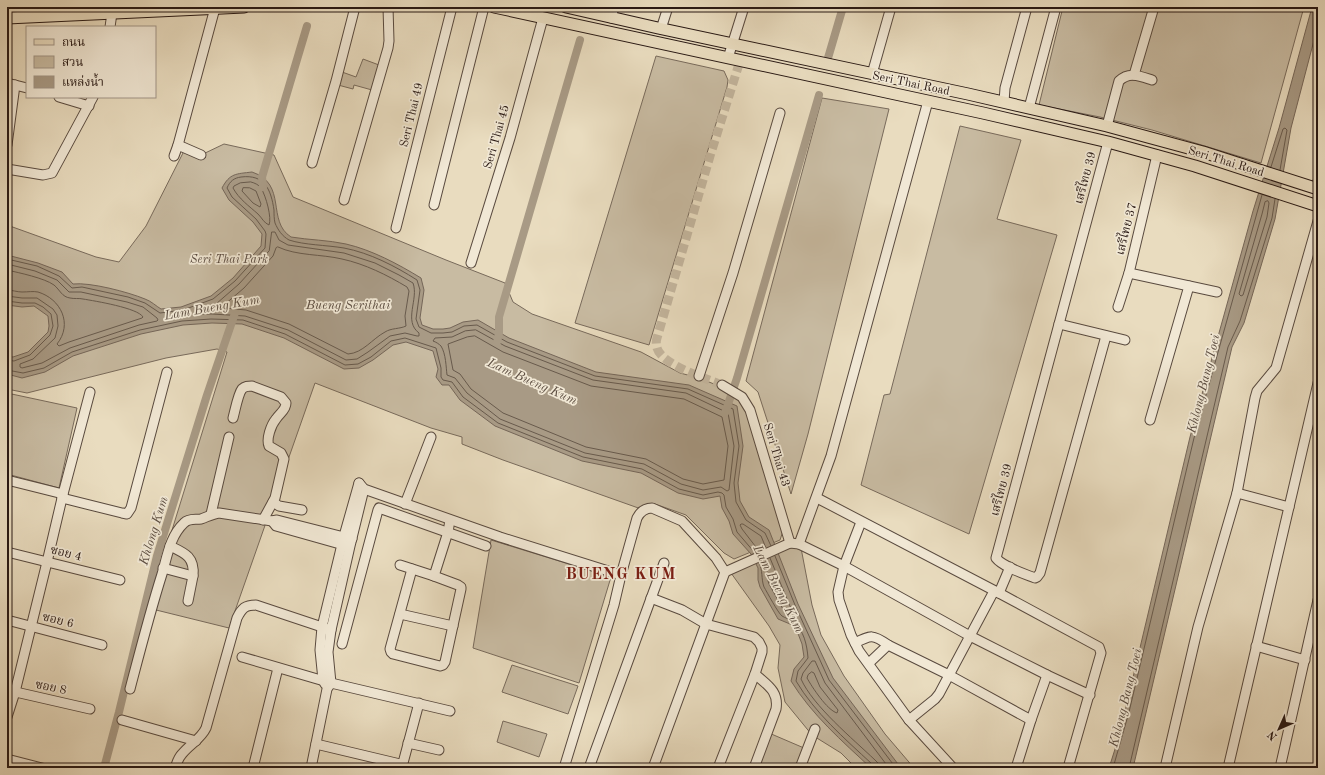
<svg xmlns="http://www.w3.org/2000/svg" width="1325" height="775" viewBox="0 0 1325 775" font-family="'Old Standard TT','Noto Serif Thai',serif">
<style>
.green{fill:#c8bba2;stroke:#786a5b}
.water{fill:#a89a85;stroke:#756658}
.lines{fill:none;stroke-linecap:round;stroke-linejoin:round}
.shore{stroke:#685a4c;stroke-width:1}
.canal{stroke:#a89a85;stroke-width:8}
.minor-tunnel{stroke:#c3b59d;stroke-width:9;stroke-dasharray:9 4.5;stroke-linecap:butt}
.minor-casing{stroke:#594a3f;stroke-width:11}
.major-casing{stroke:#291914;stroke-width:13}
.minor{stroke:#f1e8d5;stroke-width:9}
.major{stroke:#e9dcbf;stroke-width:11}
.labels{text-anchor:middle;dominant-baseline:central;stroke-width:3.5;stroke-linejoin:round;paint-order:stroke}
.street-label{font-size:12px;fill:#291914;stroke:#f1e8d5}
.park-label{font-size:12px;font-style:italic;fill:#594a3f;stroke:#f1e8d5}
.water-label{font-size:13px;font-style:italic;fill:#5c4d41;stroke:#f1e8d5}
.district-label{font-size:16px;font-weight:bold;letter-spacing:1px;fill:#7a1f14;stroke:#f1e8d5}
</style>
<rect width="100%" height="100%" fill="#e9dcbf"/>
<filter id="stains"><feTurbulence type="fractalNoise" baseFrequency=".005" numOctaves="4"/><feColorMatrix values="0 0 0 0 .2 0 0 0 0 .09 0 0 0 0 .02 0 0 0 .5 -.17"/></filter>
<radialGradient id="worn" r=".72"><stop offset=".6" stop-color="#630" stop-opacity="0"/><stop offset="1" stop-color="#630" stop-opacity=".3"/></radialGradient>
<g class="green">
<polygon points="1063,7 1304,7 1261,163 1152,130 1100,117 1039,105"/>
<polygon points="656,56 724,71 728,80 727,87 649,345 575,323"/>
<polygon points="363,59 379,65 372,90 354,85 353,89 338,85 342,72 356,77"/>
<polygon points="822,98 889,109 808,434 791,494 758,392 746,381"/>
<polygon points="960,126 1021,140 997,219 1057,235 969,534 861,485 884,395 890,394"/>
<polygon points="224,144 274,155 293,197 446,260 505,283 513,302 532,314 641,352 680,373 699,378 714,384 746,404 784,528 780,540 734,559 724,553 686,515 655,504 648,505 644,510 503,460 462,444 462,437 431,428 315,383 229,628 148,608 227,352 217,349 166,358 27,393 7,389 7,225 96,257 119,262 146,226 185,149 201,155"/>
<polygon points="7,393 77,408 59,488 7,474"/>
<polygon points="491,540 611,577 579,683 473,648"/>
<polygon points="790,546 801,548 812,605 821,635 844,676 885,734 914,768 856,768 841,753 812,735 785,702 778,668 780,645 769,626 731,573"/>
<polygon points="512,665 578,686 568,714 502,692"/>
<polygon points="503,721 547,734 539,757 497,742"/>
<polygon points="769,733 804,748 796,768 772,768 757,762"/>
</g>
<g class="water">
<polygon points="1312,7 1318,7 1318,25 1291,128 1275,219 1244,323 1232,347 1133,768 1109,768 1116,746 1125,711 1190,437 1253,211 1279,128"/>
<path d="M252 172C288 184 266 221 291 237 309 240 328 240 346 244 372 250 398 264 421 278L424 290 420 318 422 325 433 329H443L450 328 463 322 478 320 509 338 596 372 689 385 737 406 743 446 738 483 740 501 749 517 769 530 798 604 833 678 901 768H871C842 741 812 715 791 681L794 669 804 657 802 644 797 631 790 624 778 619 760 587 758 580V568L751 554 733 534 729 521 722 508 720 496 703 499 678 493 641 473 582 461 495 426 460 400 449 385H442L436 377 438 369 433 351 406 342 393 345 373 360 359 368 344 369 284 338 242 324 212 323 183 325 141 334 73 356 45 372 22 378 7 374V356L13 357 28 352 48 332 49 326 48 316 34 306 22 307 7 305V255L38 263 62 272 73 284C90 282 128 292 145 299 151 301 156 306 161 309L181 307 211 296 233 278 261 246 262 234 253 222 229 200 222 188C230 173 236 174 252 172Z"/>
</g>
<g class="lines">
<g class="shore">
<polyline points="1271,167 1283,129 1285,128 1287,130 1280,170"/>
<path d="M251 182C255 183 259 185 261 188 266 196 272 218 269 225 264 223 262 218 258 214 249 206 239 199 233 188L234 186 240 183Z"/>
<polygon points="250,188 256,191 261,204 260,207 253,203 242,191 243,188"/>
<polygon points="1268,201 1269,203 1267,217 1243,295 1241,296 1239,294 1262,214 1265,202"/>
<path d="M272 232H275L279 240 288 245 344 253 375 263 399 275 413 283C419 299 403 321 419 333V336H417L405 333 390 336 368 352 357 359 346 360 288 330 245 316 212 314H196V311L216 304 239 284 269 251Z"/>
<path d="M278 247C297 256 321 254 342 259 365 264 387 275 407 287L409 291 405 316 406 326C400 329 391 328 385 332 372 339 363 353 348 354L289 324 246 310 224 308V305L244 288 273 256 276 248Z"/>
<path d="M7 259 37 266 59 276 72 288 82 287 128 297 145 303 160 313 183 310 213 299 235 281 265 248 266 234 265 231 256 219 232 197 227 188C230 181 234 178 241 177 265 174 271 190 274 210 274 214 274 219 275 223 278 230 282 236 289 240 304 245 326 245 344 248 370 253 395 266 417 280L420 290 416 319 419 327 431 333H443L452 332 464 326 477 325 507 342 595 376 688 389 733 409 739 446 734 483 736 502 746 520 765 533 771 546"/>
<polyline points="7,264 35,271 57,280 69,292 81,292 127,302 143,307 157,318 158,320 157,321 139,325 70,348 42,363 22,368 20,367 20,364 33,359 55,338 58,326 57,315 53,309 37,298 22,298 7,296"/>
<path d="M7 270C20 273 44 278 54 285 60 290 62 297 70 298 74 299 79 298 83 299 95 301 138 308 143 317L142 318 69 342 59 346 57 344C73 324 61 299 38 292 33 291 28 292 22 292 17 292 12 290 7 290"/>
<polyline points="7,301 22,303 35,303 43,307 51,314 53,326 50,335 30,355 14,361 7,360"/>
<path d="M476 330 505 346 593 380 686 393 728 413 734 446 729 490 727 491 721 487 703 490 681 484 644 464 585 453 500 419 467 393 455 378 447 375C446 367 446 354 441 346 439 344 436 342 433 341L435 338 452 337 465 331Z"/>
<polygon points="475,336 503,352 591,386 684,399 722,417 728,446 724,480 703,484 683,479 646,459 586,447 503,413 471,389 460,374 453,370 448,344 467,337"/>
<polyline points="7,370 23,373 44,368 72,352 140,330 182,321 211,319 243,320 285,334 345,365 358,364 371,357 391,341 405,338 436,348 441,368 441,377 443,380 452,382 463,397 498,423 583,457 642,469 679,489 703,495 718,492 722,493 724,495 726,507 733,519 737,532 755,553"/>
<polyline points="759,551 742,529 740,525 741,524 743,524 761,536 766,548"/>
<polyline points="775,556 795,605 829,680 896,768"/>
<polyline points="764,561 767,567 767,578 769,584 784,611 791,614 792,611 770,558"/>
<path d="M759 563C763 570 761 579 764 587 767 592 778 613 782 616 785 618 790 619 793 622 804 630 807 645 808 658L798 671 796 681C815 713 844 738 872 764L873 768"/>
<path d="M812 672 814 673 820 687 838 710 837 713C827 710 812 687 807 678L808 675Z"/>
<path d="M878 768V763L875 760C853 739 813 706 801 679L803 673 812 661H815L825 683 889 768"/>
<polyline points="1113,768 1129,712 1194,438 1262,195"/>
<polyline points="1129,768 1228,347 1240,321 1272,218 1275,199"/>
</g>
<g class="canal">
<polyline points="828,58 843,7"/>
<polyline points="263,187 262,177 307,26"/>
<polyline points="497,342 499,333 499,317 580,40"/>
<polyline points="725,413 737,378 819,95"/>
<polyline points="104,768 119,712 157,556 207,395 235,313"/>
</g>
<path class="minor-tunnel" d="M722 385C705 378 662 365 657 348 656 344 656 341 657 338L710 156 740 61"/>
<defs>
<g id="minor">
<polyline points="611,18 614,7"/>
<polyline points="110,27 112,13"/>
<polyline points="661,29 668,7"/>
<polyline points="728,58 744,7"/>
<polyline points="872,74 891,7"/>
<polyline points="1134,75 1154,7"/>
<polyline points="7,83 27,88"/>
<polyline points="59,97 89,106"/>
<polyline points="1004,102 1005,88 1027,7"/>
<polyline points="1029,108 1056,7"/>
<path d="M1107 126 1119 81C1129 71 1140 76 1152 80"/>
<polyline points="7,145 15,85"/>
<polyline points="178,145 201,155"/>
<polyline points="174,156 178,145 215,8"/>
<polyline points="312,163 336,81 355,7"/>
<polyline points="7,169 43,175 52,173 93,97"/>
<polyline points="1316,189 1318,181"/>
<polyline points="344,200 388,48 389,41 388,7"/>
<polyline points="434,205 484,7"/>
<polyline points="396,228 452,7"/>
<polyline points="471,263 510,138 543,18"/>
<polyline points="1129,273 1217,292"/>
<polyline points="1118,307 1129,273 1157,155"/>
<polyline points="1059,324 1125,340"/>
<path d="M1106 336 1040 573 1037 577 1035 578C1025 574 1003 567 996 558L1108 142"/>
<polyline points="699,376 733,273 780,113"/>
<polyline points="722,385 742,397 750,410 790,543"/>
<path d="M233 418C235 411 238 394 242 389 245 386 248 386 252 386L281 397 286 403C286 410 280 413 276 419 271 425 266 439 269 446L281 453 284 459 275 498 263 520"/>
<polyline points="1150,420 1189,286"/>
<polyline points="7,480 63,494"/>
<path d="M359 483 364 489 500 537 621 575 637 518C640 512 644 508 652 508L682 521 716 558 725 572 653 768"/>
<polyline points="1237,493 1289,507"/>
<polyline points="62,498 122,513 127,514 131,508 167,372"/>
<polyline points="817,498 999,593 1099,647 1101,653 1068,768"/>
<polyline points="273,502 279,506 302,510"/>
<polyline points="405,504 431,437"/>
<polyline points="211,514 229,437"/>
<polyline points="272,521 276,526 347,546"/>
<polyline points="861,522 844,566 838,592 839,600 851,635 859,651 909,720 953,768"/>
<polyline points="799,544 831,456 928,101"/>
<path d="M170 546C185 553 195 557 193 576"/>
<polyline points="7,552 120,580"/>
<polyline points="400,565 434,576"/>
<polyline points="163,568 193,576 188,601"/>
<polyline points="412,569 390,649 391,652 393,654 440,666 443,665 445,662 461,589 461,587 458,585 434,576 448,532 450,520"/>
<polyline points="725,572 790,543 799,544 844,566 970,636 1047,675 1090,695"/>
<polyline points="999,593 1010,567"/>
<polyline points="651,598 682,610 706,624 754,637 759,642 762,648 762,652 755,674 718,768"/>
<polyline points="400,614 453,626"/>
<polyline points="7,620 102,645"/>
<path d="M855 643C871 635 873 634 888 645"/>
<polyline points="342,644 378,510 379,508 486,546"/>
<polyline points="1256,646 1305,660"/>
<polyline points="242,657 331,683 450,711"/>
<polyline points="869,663 888,645 949,675 1031,720"/>
<polyline points="325,684 323,680 320,650 322,627 344,536 359,483"/>
<path d="M130 689C140 651 150 612 162 574 167 557 170 536 184 523 189 518 195 520 201 519 207 517 212 514 219 513L272 521 277 520 352 539"/>
<polyline points="7,690 90,709"/>
<polyline points="7,717 15,692 47,562 63,494 90,392"/>
<polyline points="122,720 196,741"/>
<polyline points="909,720 935,699 939,694 994,591"/>
<polyline points="408,743 439,750"/>
<polyline points="316,744 400,764 403,763 419,703"/>
<polyline points="7,759 42,768"/>
<path d="M175 768C177 763 178 758 182 754 190 744 201 739 206 728L237 618C242 608 245 605 256 605L331 630"/>
<polyline points="253,768 278,668"/>
<polyline points="311,768 327,689 331,683 328,652 331,630 350,546 364,489"/>
<polyline points="564,768 614,605 621,575"/>
<polyline points="589,768 664,563"/>
<path d="M754 768 776 709C779 691 767 685 755 674"/>
<polyline points="800,768 815,729"/>
<polyline points="1016,768 1031,720 1047,675"/>
<polyline points="1165,768 1198,627 1237,493 1255,398 1257,391 1276,368 1318,221"/>
<polyline points="1228,768 1318,383"/>
<polyline points="1280,768 1318,600"/>
</g>
<g id="major">
<polyline points="494,7 983,113 1108,142 1195,166 1318,206"/>
<polyline points="566,7 658,28 968,94 1107,126 1203,152 1318,189"/>
<polyline points="7,18 244,7"/>
</g>
</defs>
<use href="#minor" class="minor-casing"/>
<use href="#major" class="major-casing"/>
<use href="#minor" class="minor"/>
<use href="#major" class="major"/>
</g>
<g class="labels">
<g class="street-label">
<text transform="translate(911 84) rotate(12)">Seri Thai Road</text>
<text transform="translate(412 115) rotate(-76)">Seri Thai 49</text>
<text transform="translate(497 137) rotate(-74)">Seri Thai 45</text>
<text transform="translate(1226 162) rotate(17)">Seri Thai Road</text>
<text transform="translate(1086 178) rotate(-75)">เสรีไทย 39</text>
<text transform="translate(1127 229) rotate(-76)">เสรีไทย 37</text>
<text transform="translate(776 455) rotate(73)">Seri Thai 43</text>
<text transform="translate(1002 490) rotate(-75)">เสรีไทย 39</text>
<text transform="translate(66 554) rotate(14)">ซอย 4</text>
<text transform="translate(58 621) rotate(14)">ซอย 6</text>
<text transform="translate(51 688) rotate(12)">ซอย 8</text>
</g>
<g class="park-label">
<text x="229" y="260">Seri Thai Park</text>
</g>
<g class="water-label">
<text x="348" y="305">Bueng Serithai</text>
<text transform="translate(212 308) rotate(-10)">Lam Bueng Kum</text>
<text transform="translate(532 382) rotate(24)">Lam Bueng Kum</text>
<text transform="translate(1204 384) rotate(-76)">Khlong Bang Toei</text>
<text transform="translate(154 531) rotate(-73)">Khlong Kum</text>
<text transform="translate(778 589) rotate(63)">Lam Bueng Kum</text>
<text transform="translate(1126 698) rotate(-76)">Khlong Bang Toei</text>
</g>
<g class="district-label">
<text x="621" y="575">BUENG KUM</text>
</g>
</g>
<rect width="1325" height="775" fill="none" stroke="#e9dcbf" stroke-width="24"/>
<rect x="8" y="8" width="1309" height="759" fill="none" stroke="#291914" stroke-width="2"/>
<rect x="12" y="12" width="1301" height="751" fill="none" stroke="#291914"/>
<rect x="26" y="26" width="130" height="72" fill="#f1e8d5" stroke="#a19588"/>
<rect x="34" y="39" width="20" height="6" fill="#e9dcbf" stroke="#a19588"/>
<text x="62" y="46" font-size="12" fill="#291914">ถนน</text>
<rect x="34" y="56" width="20" height="12" fill="#c8bba2" stroke="#a19588"/>
<text x="62" y="66" font-size="12" fill="#291914">สวน</text>
<rect x="34" y="76" width="20" height="12" fill="#a89a85" stroke="#a19588"/>
<text x="62" y="86" font-size="12" fill="#291914">แหล่งน้ำ</text>
<g transform="translate(1279 729) rotate(225)" stroke="#f1e8d5" stroke-width="3" paint-order="stroke">
<path d="M0-3L7 15L0 10L-7 15Z" fill="#291914"/>
<text y="-6" font-size="11" font-weight="bold" text-anchor="middle" fill="#291914">N</text>
</g>
<rect width="100%" height="100%" filter="url(#stains)"/>
<rect width="100%" height="100%" fill="url(#worn)"/>
</svg>
